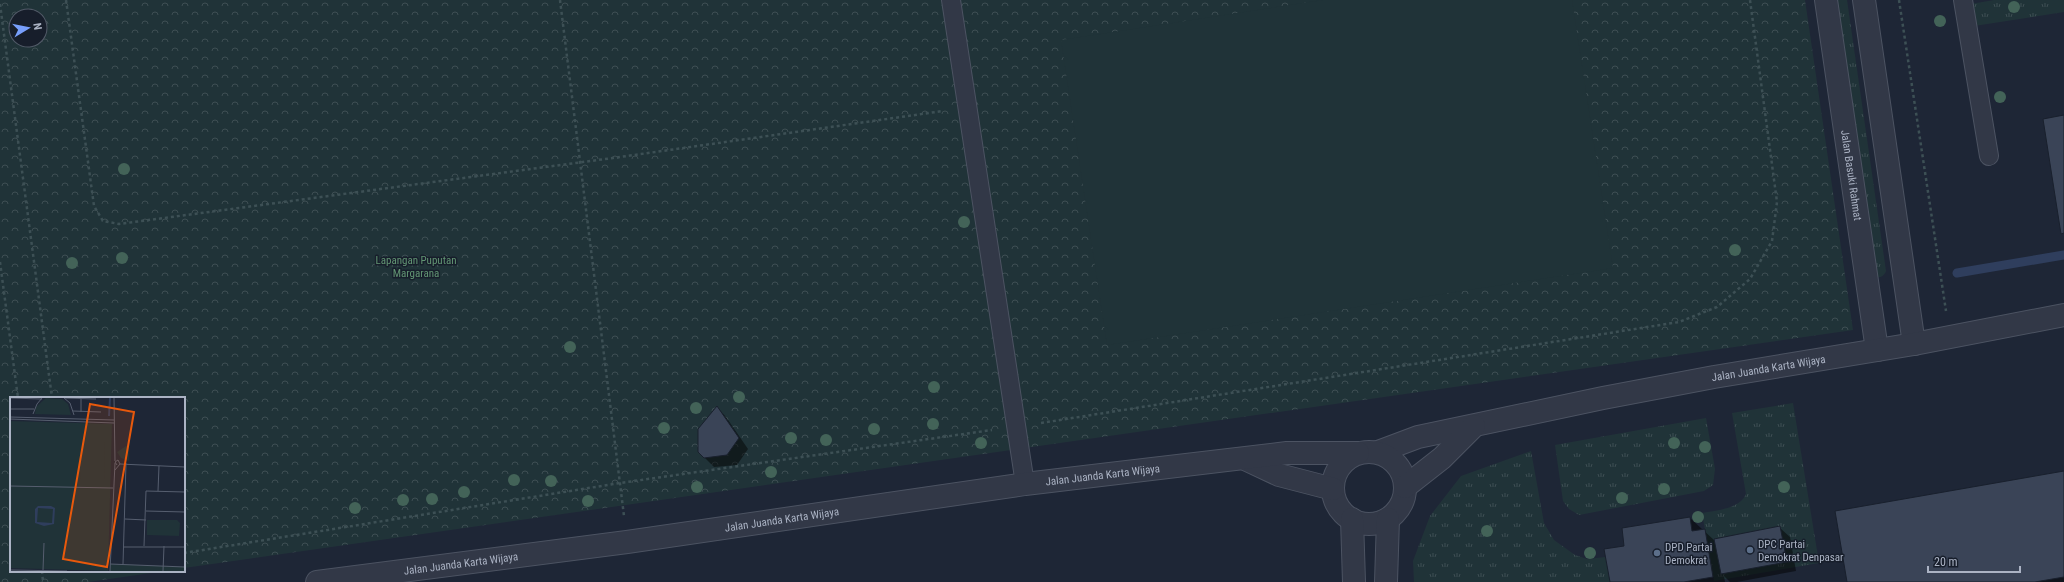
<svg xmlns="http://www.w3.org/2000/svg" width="2064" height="582" viewBox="0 0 2064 582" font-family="'Roboto Condensed',sans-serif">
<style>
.grass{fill:url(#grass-tufts)}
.forest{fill:url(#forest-crowns);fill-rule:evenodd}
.pitch{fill:#203338}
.shadow{fill:#0007}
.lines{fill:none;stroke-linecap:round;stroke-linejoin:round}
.stream{stroke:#2f3e5d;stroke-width:9}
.building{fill:#3a4457;stroke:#19202d}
.lane-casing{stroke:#4c5362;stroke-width:20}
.street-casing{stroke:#4c5362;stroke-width:24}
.path{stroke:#3d5055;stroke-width:2.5;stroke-dasharray:3 3;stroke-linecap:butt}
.lane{stroke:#323847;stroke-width:18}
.street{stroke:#323847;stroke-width:22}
.tree{fill:#436358}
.service-dot{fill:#5c6f8a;stroke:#171e2b;stroke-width:1.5}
.labels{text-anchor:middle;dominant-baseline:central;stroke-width:3;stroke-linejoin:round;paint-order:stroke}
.street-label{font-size:11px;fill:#abb3c4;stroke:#171e2b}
.park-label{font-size:11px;fill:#629573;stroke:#171e2b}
.poi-label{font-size:11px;fill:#abb3c4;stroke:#171e2b;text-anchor:start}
.inset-river{fill:none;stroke:#2f3e5d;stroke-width:2}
.inset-road{fill:none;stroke:#565e6f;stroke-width:1}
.view{fill:#e8590c;fill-opacity:0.15;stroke:#e8590c;stroke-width:2}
.inset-edge{fill:none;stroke:#abb3c4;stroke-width:2}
</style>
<defs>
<pattern id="grass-tufts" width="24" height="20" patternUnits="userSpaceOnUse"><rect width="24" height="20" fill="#203338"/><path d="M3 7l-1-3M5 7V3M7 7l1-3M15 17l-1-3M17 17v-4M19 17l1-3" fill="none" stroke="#3e4e53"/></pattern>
<pattern id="forest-crowns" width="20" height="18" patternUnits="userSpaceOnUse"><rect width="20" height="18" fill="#203338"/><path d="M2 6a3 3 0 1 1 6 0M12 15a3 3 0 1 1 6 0" fill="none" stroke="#3e4e53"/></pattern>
</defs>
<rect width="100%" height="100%" fill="#1e2636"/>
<g class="grass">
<path d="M1830 0H1847L1886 271C1884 276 1880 278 1874 278Z"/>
<polygon points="1994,0 2064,0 2064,12 1974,26 1971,4"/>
<path d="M1793 403 1819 563 1714 581 1702 513C1717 510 1740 509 1746 494L1732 413Z"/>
<polygon points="1706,418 1715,469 1713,485 1704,491 1579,515 1569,509 1563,501 1555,445"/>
<polygon points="1531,451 1544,523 1554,540 1575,555 1587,559 1606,557 1610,582 1414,582 1413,561 1430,516 1461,476"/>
</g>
<path class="forest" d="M0 0H1805L1853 330 184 568V398H11V571H165L88 582H0ZM16 16H40V40H16Z"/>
<polygon class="pitch" points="1323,0 1572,0 1613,268 1107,345 1061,40"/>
<g class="shadow">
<polygon points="717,407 726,417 748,449 737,465 714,467 704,457"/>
<polygon points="2064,472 2064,582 1848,582"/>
<polygon points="1690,518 1714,540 1780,528 1790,537 1796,571 1737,582 1730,582 1724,576 1725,582 1611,582 1625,547"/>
</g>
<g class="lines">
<polyline class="stream" points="1957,273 2064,255"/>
</g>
<g class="building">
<polygon points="2064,115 2064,233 2061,234 2043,119"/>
<polygon points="717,406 739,438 727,455 704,458 698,452 698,429"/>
<polygon points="2064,471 2064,577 2035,582 1847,582 1835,511"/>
<polygon points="1690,517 1692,531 1705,529 1713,577 1684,582 1610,582 1604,549 1624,546 1622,528"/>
<polygon points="1780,526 1787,562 1721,574 1714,539"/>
</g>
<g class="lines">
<defs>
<g id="lane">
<polyline points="951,0 1025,484"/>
<polyline points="1963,0 1989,156"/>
</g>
<g id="street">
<path id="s1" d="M1826 0 1877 350"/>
<polyline points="1864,0 1914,344"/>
<path id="s2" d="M1378 452 1418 437 1603 398 1714 377 1914 344 2064 315"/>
<circle cx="1369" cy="488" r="36"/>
<polyline points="1247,460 1279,475 1333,489"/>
<polyline points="1405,487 1442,458 1474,426"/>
<polyline points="1352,519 1354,582"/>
<path id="s3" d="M317 582 627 542 1025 484 1287 453H1358"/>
<polyline points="1386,582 1388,519"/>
</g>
</defs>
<use href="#lane" class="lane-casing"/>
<use href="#street" class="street-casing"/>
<g class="path">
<polyline points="66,0 94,206 103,221 119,224 613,158 943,111"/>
<polyline points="560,0 624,516"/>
<polyline points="1899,0 1946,311"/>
<polyline points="0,4 52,398"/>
<polyline points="0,262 18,398"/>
<polyline points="1041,423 1679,322 1717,307 1750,279 1772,241 1777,202 1750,0"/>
<polyline points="184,553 620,483 992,430"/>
<polyline points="42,571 43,582"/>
</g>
<use href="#lane" class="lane"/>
<use href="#street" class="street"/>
</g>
<g class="tree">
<circle cx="2014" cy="7" r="6"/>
<circle cx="1940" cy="21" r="6"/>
<circle cx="2000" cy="97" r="6"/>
<circle cx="124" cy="169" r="6"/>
<circle cx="964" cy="222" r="6"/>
<circle cx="1735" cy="250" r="6"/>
<circle cx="122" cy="258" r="6"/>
<circle cx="72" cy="263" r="6"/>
<circle cx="570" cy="347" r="6"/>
<circle cx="934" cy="387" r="6"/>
<circle cx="739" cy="397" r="6"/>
<circle cx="696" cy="408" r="6"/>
<circle cx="933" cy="424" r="6"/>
<circle cx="664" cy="428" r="6"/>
<circle cx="874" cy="429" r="6"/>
<circle cx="791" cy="438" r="6"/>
<circle cx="826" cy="440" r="6"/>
<circle cx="981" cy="443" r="6"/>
<circle cx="1674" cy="443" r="6"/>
<circle cx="1705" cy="447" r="6"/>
<circle cx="771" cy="472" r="6"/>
<circle cx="514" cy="480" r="6"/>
<circle cx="551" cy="481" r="6"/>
<circle cx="697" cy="487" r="6"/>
<circle cx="1784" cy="487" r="6"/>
<circle cx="1664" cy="489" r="6"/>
<circle cx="464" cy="492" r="6"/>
<circle cx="1622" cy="498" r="6"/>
<circle cx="432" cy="499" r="6"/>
<circle cx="403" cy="500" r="6"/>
<circle cx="588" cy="501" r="6"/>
<circle cx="355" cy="508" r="6"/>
<circle cx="1698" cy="517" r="6"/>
<circle cx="1487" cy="531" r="6"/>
<circle cx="1590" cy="553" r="6"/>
</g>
<g class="service-dot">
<circle cx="1750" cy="550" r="4"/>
<circle cx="1657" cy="553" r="4"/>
</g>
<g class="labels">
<g class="street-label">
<text stroke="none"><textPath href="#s1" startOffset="177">Jalan Basuki Rahmat</textPath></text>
<text stroke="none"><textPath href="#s2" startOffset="400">Jalan Juanda Karta Wijaya</textPath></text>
<text stroke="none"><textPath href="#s3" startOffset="793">Jalan Juanda Karta Wijaya</textPath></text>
<text stroke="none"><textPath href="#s3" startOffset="469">Jalan Juanda Karta Wijaya</textPath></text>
<text stroke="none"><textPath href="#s3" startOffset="145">Jalan Juanda Karta Wijaya</textPath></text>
</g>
<g class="park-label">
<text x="416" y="260">Lapangan Puputan<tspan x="416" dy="13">Margarana</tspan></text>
</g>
<g class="poi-label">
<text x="1758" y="544">DPC Partai<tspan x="1758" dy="13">Demokrat Denpasar</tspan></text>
<text x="1665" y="547">DPD Partai<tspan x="1665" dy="13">Demokrat</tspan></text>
</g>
</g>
<g transform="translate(10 397)">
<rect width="175" height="175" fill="#1e2636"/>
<path d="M36 1 52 2 58 7 61 18 25 17 26 10ZM116 49H119V64L111 61 107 55ZM137 123H167L170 126 169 139 137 138Z" fill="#203338"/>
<path d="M0 24 102 27 98 174 0 171ZM100 167 175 170V174H100Z" fill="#203338"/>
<path d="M71 44H95L94 83H70Z" fill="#203338"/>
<path d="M28 109H41L45 111 44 127 34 129 25 126V112ZM28 111 43 112 42 126 27 125Z" fill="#2f3e5d" fill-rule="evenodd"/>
<path class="inset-river" d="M99 19 100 1"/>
<path class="inset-road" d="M0 1 32 2M54 1 86 2M54 1 60 6 64 18M104 1 105 64M0 12H24M63 14 91 15M71 15V2M23 17 27 7 32 1M0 20 104 23M0 22 104 26M110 67 175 70M105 73 110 67 108 63 105 65 107 68M0 89 103 91M148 94 149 69M136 114 175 115M115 122 136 123M134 149 136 94 175 95M114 150H175M100 167 175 170M113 167 116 66M0 173 57 174M33 173 34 146M100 174 105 66M153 174 154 149"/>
<path class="view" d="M80 7 124 15 97 170 53 162Z"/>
<rect width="175" height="175" class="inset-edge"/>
</g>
<g transform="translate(28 28) rotate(80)"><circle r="19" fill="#171e2b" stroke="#525a68"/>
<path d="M0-3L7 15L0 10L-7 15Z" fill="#789ffc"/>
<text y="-6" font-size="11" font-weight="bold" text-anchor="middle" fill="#abb3c4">N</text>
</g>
<path d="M1928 566v6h92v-6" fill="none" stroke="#abb3c4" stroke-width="2"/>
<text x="1934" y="566" font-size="12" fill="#abb3c4" stroke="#171e2b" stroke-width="3" paint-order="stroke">20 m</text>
</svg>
